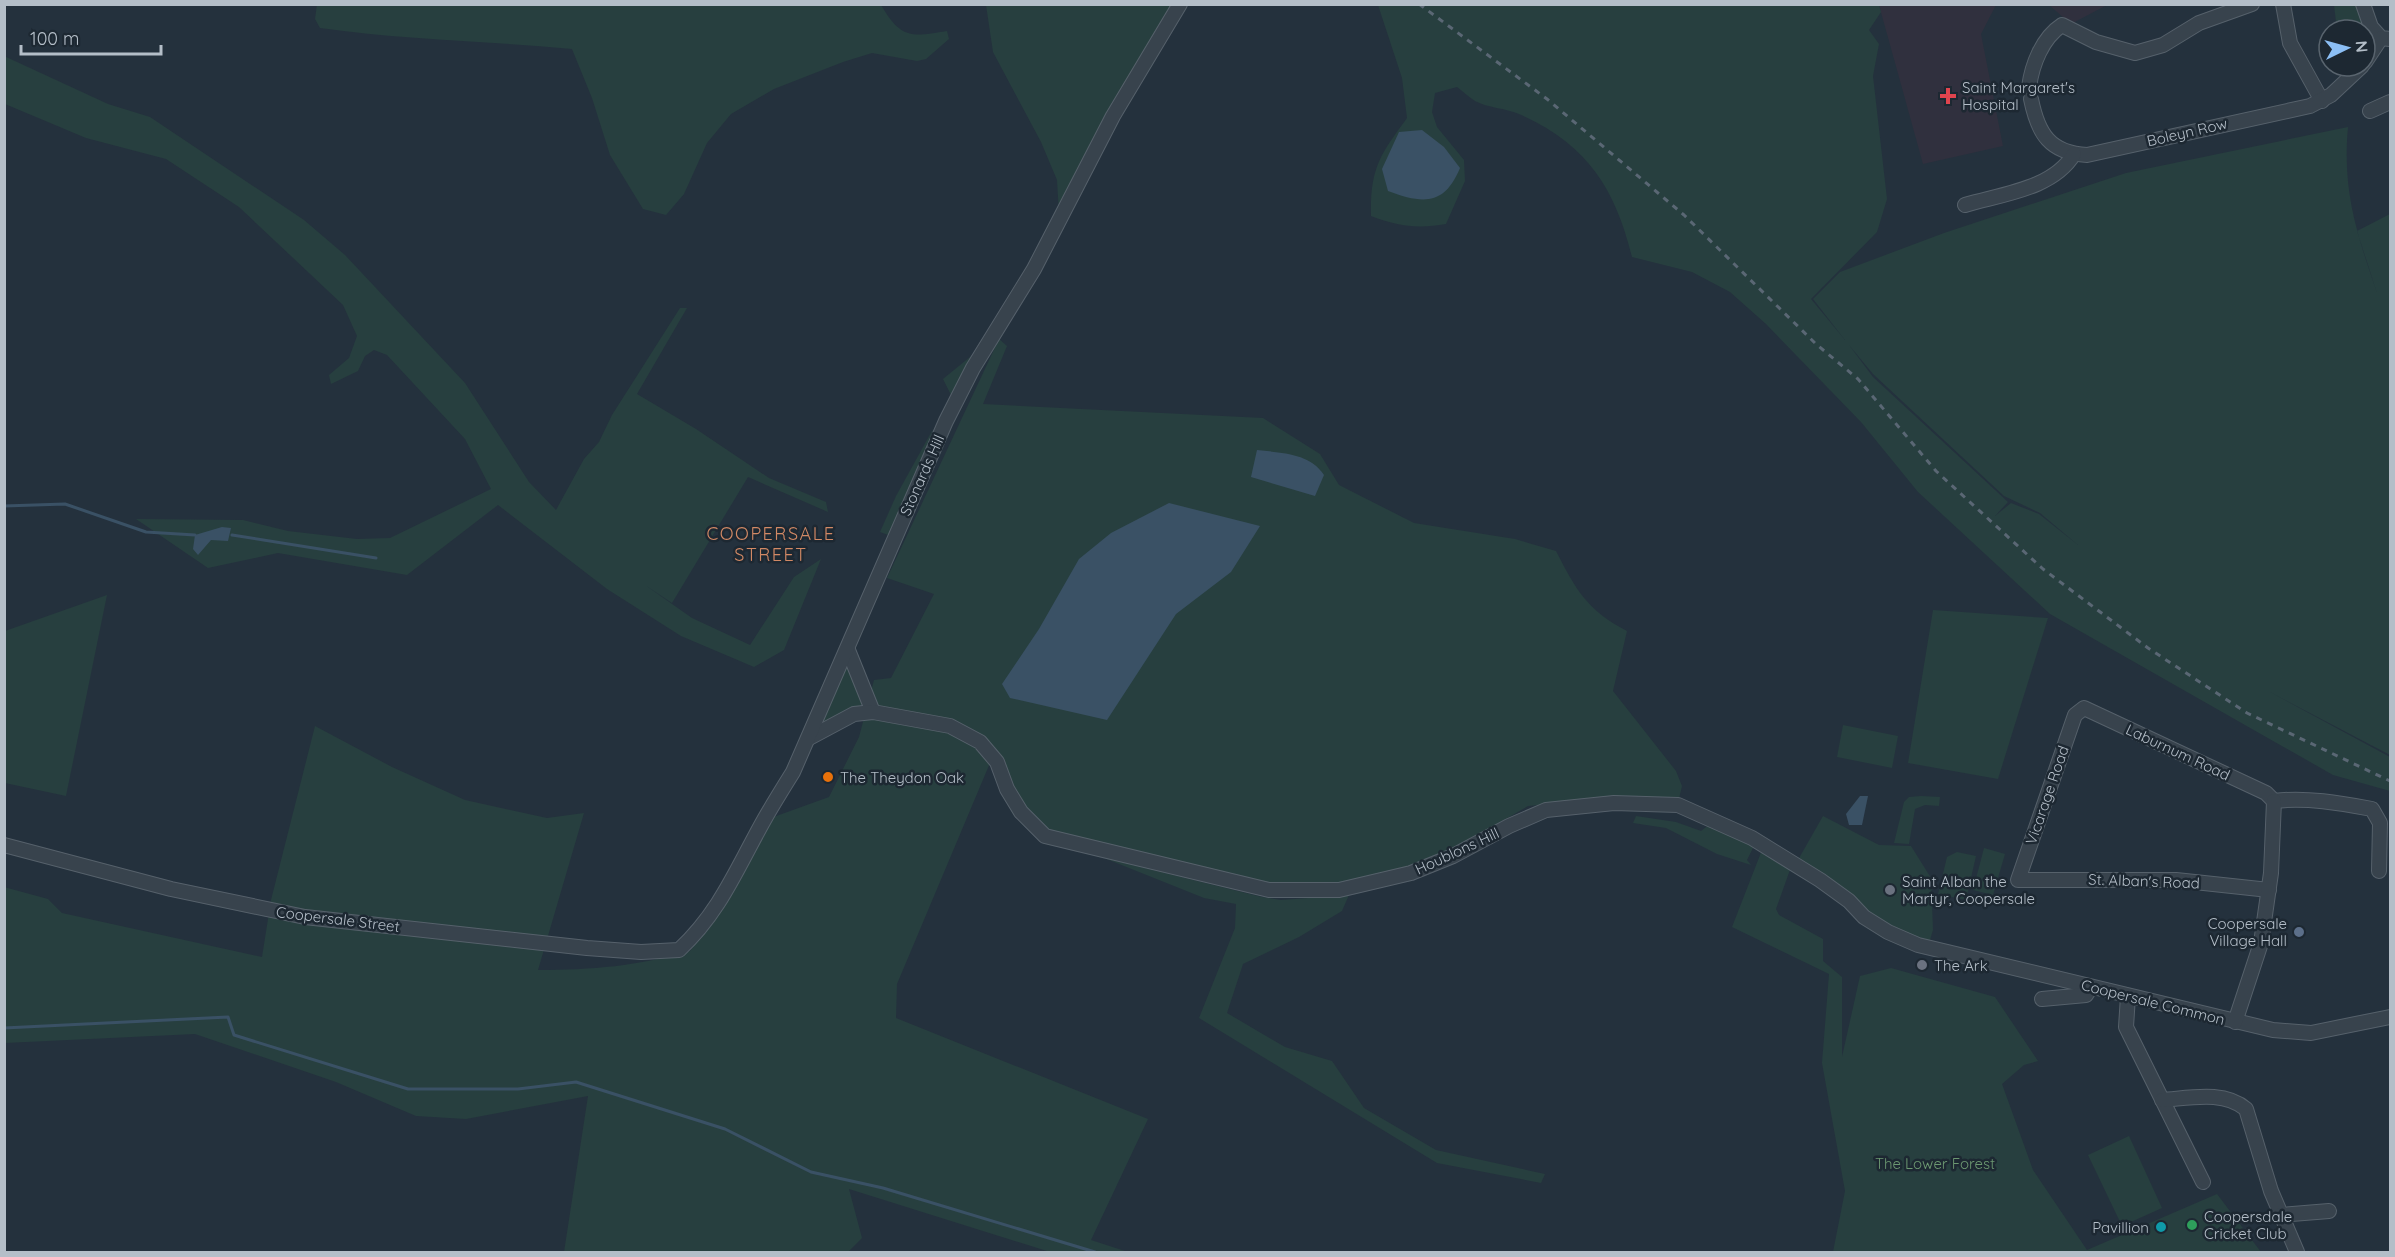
<svg xmlns="http://www.w3.org/2000/svg" width="2395" height="1257" viewBox="0 0 2395 1257" font-family="Quicksand,sans-serif">
<style>
.medical{fill:#30303e}
.green{fill:#273f3f;fill-rule:evenodd}
.water{fill:#3a5165}
.lines{fill:none;stroke-linecap:round;stroke-linejoin:round}
.stream{stroke:#3a5165;stroke-width:3}
.minor-casing{stroke:#56616b;stroke-width:16}
.minor{stroke:#38434d;stroke-width:14}
.rail{stroke:#5a6774;stroke-width:3;stroke-dasharray:6 6;stroke-linecap:butt}
.health-dot{fill:#e0444e;stroke:#1d2832;stroke-width:2}
.food-dot{fill:#e8710a;stroke:#1d2832;stroke-width:2}
.worship-dot{fill:#6b7280;stroke:#1d2832;stroke-width:2}
.service-dot{fill:#5c6f8a;stroke:#1d2832;stroke-width:2}
.leisure-dot{fill:#2e9e5b;stroke:#1d2832;stroke-width:2}
.culture-dot{fill:#0f9aa8;stroke:#1d2832;stroke-width:2}
.labels{text-anchor:middle;dominant-baseline:central;stroke-width:5;stroke-linejoin:round;paint-order:stroke}
.poi-label{font-size:15px;fill:#b4bec8;stroke:#1d2832;text-anchor:start}
.street-label{font-size:15px;fill:#b4bec8;stroke:#1d2832}
.park-label{font-size:15px;fill:#6c9871;stroke:#1d2832}
.quarter-label{font-size:18px;letter-spacing:1.5px;fill:#d28965;stroke:#1d2832}
</style>
<rect width="100%" height="100%" fill="#24313d"/>
<g class="medical">
<polygon points="1879,5 1996,5 1981,34 2003,146 1923,164"/>
<polygon points="2049,5 2107,5 2071,24"/>
</g>
<g class="green">
<path d="M317 4 881 5C901 39 911 37 947 31L949 39 926 59 917 61 872 53 843 62 774 89 731 114 707 143 684 194 666 215 643 209 610 155 592 98 572 49C488 41 404 40 320 28L315 19Z"/>
<polygon points="986,5 1173,5 1059,214 1057,180 1041,142 993,52"/>
<path d="M1378 5H1879L1881 12 1869 30 1879 44 1873 76 1887 199 1877 232 1811 299 1845 340 1813 299 1840 272 1944 233 2126 173 2348 127C2342 191 2357 234 2377 293L2357 231 2390 214V755L2268 691 2390 757V791L2333 775 2050 614 1918 492 1861 422 1766 324 1730 292 1692 272 1632 257C1615 188 1587 144 1519 114 1505 108 1488 108 1475 101 1469 97 1462 91 1457 87L1435 93 1432 112 1437 127 1464 160 1465 181 1446 224C1418 229 1397 226 1371 216 1370 168 1380 155 1407 118L1402 78ZM1849 345 1873 374 2004 496 2040 513 2078 545 2039 514 2011 503 1995 516 2008 502 1873 377Z"/>
<polygon points="2334,5 2357,5 2371,48 2365,53 2365,30 2337,30"/>
<polygon points="4,56 108,104 150,117 304,220 345,255 465,383 529,482 556,510 584,459 599,442 612,415 680,308 687,308 637,394 696,429 769,478 826,502 828,512 748,477 672,603 645,585 692,618 750,645 794,577 821,559 784,650 754,667 681,636 607,589 498,505 407,575 278,553 208,568 136,519 243,520 288,531 357,539 390,538 491,489 465,439 387,355 374,350 365,356 358,371 331,384 329,375 349,358 357,336 343,305 239,207 166,159 86,138 5,104"/>
<path d="M999 339 1007 346 983 404 1263 418 1320 454 1339 485 1414 523 1515 539 1556 551C1576 590 1587 610 1627 631L1613 691 1676 771 1682 786 1679 799 1622 797 1528 806 1466 842 1420 864 1347 888 1290 890 1049 834 1034 822 990 763 897 984 896 1018 1148 1119 1091 1240 1128 1252H1050L849 1189 862 1238 848 1252H564L588 1096 466 1119 416 1116 336 1082 195 1034 5 1043 4 887 48 899 62 913 262 957 271 900 315 726 392 767 465 800 547 818 584 813 538 970C592 970 638 966 690 951L768 819 829 797 859 737 874 680 891 678 934 594 887 578Z"/>
<polygon points="981,348 952,397 943,379"/>
<polygon points="933,429 922,465 891,536 880,532 896,496"/>
<polygon points="107,595 66,796 5,783 5,631"/>
<polygon points="1933,610 2048,618 1998,779 1908,763"/>
<polygon points="849,660 862,700 861,705 819,727"/>
<polygon points="1843,725 1898,736 1892,768 1837,757"/>
<polygon points="1921,796 1940,797 1939,806 1925,805 1915,809 1909,844 1894,843 1904,802 1909,797"/>
<polygon points="1636,816 1676,822 1701,831 1710,824 1754,846 1747,860 1751,865 1717,854 1666,828 1633,823"/>
<polygon points="1823,816 1879,845 1911,846 1931,878 1933,930 1929,943 1911,939 1865,914 1847,891 1798,860"/>
<polygon points="1984,848 2005,854 1993,895 1973,890"/>
<polygon points="1762,850 1791,867 1776,909 1779,915 1823,939 1823,961 1842,977 1842,1057 1860,976 1891,968 1995,997 2038,1061 2024,1065 2002,1084 2033,1170 2087,1250 2217,1194 2261,1252 1833,1252 1845,1191 1822,1063 1829,974 1732,927"/>
<polygon points="1957,852 1976,856 1966,900 1938,894 1947,857"/>
<polygon points="1104,858 1262,897 1281,900 1349,895 1342,911 1299,937 1243,964 1227,1013 1285,1047 1332,1061 1364,1108 1436,1150 1545,1174 1541,1183 1437,1163 1199,1018 1235,928 1236,904 1204,898"/>
<polygon points="2129,1136 2162,1208 2122,1226 2088,1155"/>
</g>
<g class="water">
<path d="M1422 130 1444 147 1460 168C1444 206 1423 204 1388 191L1382 169 1399 132Z"/>
<path d="M1257 450C1282 453 1310 453 1324 475L1315 496 1251 477Z"/>
<polygon points="1169,503 1260,526 1231,572 1176,614 1107,720 1010,698 1002,684 1039,629 1079,559 1111,533"/>
<polygon points="222,527 231,528 228,541 211,540 198,555 193,549 195,535"/>
<polygon points="1860,796 1868,796 1862,825 1849,825 1846,814"/>
</g>
<g class="lines">
<g class="stream">
<polyline points="4,506 65,504 146,532 195,535"/>
<polyline points="232,535 376,558"/>
<polyline points="4,1028 228,1017 234,1035 408,1089 518,1089 576,1082 725,1129 811,1172 883,1188 1095,1252"/>
</g>
<defs>
<g id="minor">
<polyline points="2283,4 2290,43 2322,101"/>
<polyline points="2363,4 2371,27 2381,38 2390,39"/>
<polyline points="2365,62 2381,38"/>
<path d="M2029 87C2032 65 2042 38 2062 25L2096 42 2135 53 2163 45 2199 23 2252 4"/>
<path d="M2031 99C2038 134 2050 153 2087 155L2310 106 2331 95 2362 66"/>
<polyline points="2370,111 2390,102"/>
<path d="M1965 205C2002 194 2053 189 2074 154"/>
<polyline points="848,650 873,712"/>
<polyline points="811,737 854,714 873,712 950,726 980,742 997,762 1007,789 1021,812 1045,836 1269,890 1339,890 1411,873 1453,856 1509,826 1546,810 1614,803 1678,805 1752,838 1820,880 1849,901 1864,917 1888,932 1918,945 2273,1030 2311,1033 2390,1017"/>
<path d="M2274 801C2306 797 2340 803 2372 809L2380 823 2379 871"/>
<path d="M4 845 171 889 305 917 587 948 641 952 679 950C720 912 737 868 764 820 773 804 783 788 793 772L946 421 973 368 1034 269 1113 116 1180 4"/>
<polyline points="2269,890 2176,880 2018,880 2075,715 2084,708 2266,793 2274,801"/>
<polyline points="2128,996 2126,1027 2203,1182"/>
<polyline points="2042,999 2086,995 2091,987"/>
<polyline points="2235,1022 2261,943 2271,873 2274,801"/>
<path d="M2162 1100C2190 1098 2224 1090 2246 1109L2271 1191 2297 1252"/>
<polyline points="2281,1215 2329,1211"/>
</g>
</defs>
<use href="#minor" class="minor-casing"/>
<use href="#minor" class="minor"/>
<polyline class="rail" points="1419,4 1547,99 1684,215 1816,344 1858,379 1936,471 2043,569 2148,648 2247,713 2390,781"/>
</g>
<path class="health-dot" d="M1945 87h6v6h6v6h-6v6h-6v-6h-6v-6h6z"/>
<circle class="food-dot" cx="828" cy="777" r="6"/>
<g class="worship-dot">
<circle cx="1890" cy="890" r="6"/>
<circle cx="1922" cy="965" r="6"/>
</g>
<circle class="service-dot" cx="2299" cy="932" r="6"/>
<circle class="leisure-dot" cx="2192" cy="1225" r="6"/>
<circle class="culture-dot" cx="2161" cy="1227" r="6"/>
<g class="labels">
<g class="poi-label">
<text x="1962" y="87">Saint Margaret's<tspan x="1962" dy="17">Hospital</tspan></text>
<text x="840" y="777">The Theydon Oak</text>
<text x="1902" y="881">Saint Alban the<tspan x="1902" dy="17">Martyr, Coopersale</tspan></text>
<text x="2287" y="923" text-anchor="end">Coopersale<tspan x="2287" dy="17">Village Hall</tspan></text>
<text x="1934" y="965">The Ark</text>
<text x="2204" y="1216">Coopersdale<tspan x="2204" dy="17">Cricket Club</tspan></text>
<text x="2149" y="1227" text-anchor="end">Pavillion</text>
</g>
<g class="street-label">
<text transform="translate(2187 132) rotate(-13)">Boleyn Row</text>
<text transform="translate(922 475) rotate(-66)">Stonards Hill</text>
<text transform="translate(2178 752) rotate(25)">Laburnum Road</text>
<text transform="translate(2047 795) rotate(-71)">Vicarage Road</text>
<text transform="translate(1457 851) rotate(-25)">Houblons Hill</text>
<text transform="translate(2144 881) rotate(2)">St. Alban's Road</text>
<text transform="translate(338 919) rotate(7)">Coopersale Street</text>
<text transform="translate(2153 1002) rotate(14)">Coopersale Common</text>
</g>
<g class="park-label">
<text x="1935" y="1163">The Lower Forest</text>
</g>
<g class="quarter-label">
<text x="771" y="533">COOPERSALE<tspan x="771" dy="21">STREET</tspan></text>
</g>
</g>
<rect width="2395" height="1257" fill="none" stroke="#b4bec8" stroke-width="12"/>
<g transform="translate(2347 48) rotate(85)"><circle r="28" fill="#1d2832" stroke="#59646e" stroke-width="1.5"/>
<path d="M0-4.5L10 22L0 15L-10 22Z" fill="#8cbff5"/>
<text y="-9" font-size="16" font-weight="bold" text-anchor="middle" fill="#b4bec8">N</text>
</g>
<path d="M21 45v9h140v-9" fill="none" stroke="#b4bec8" stroke-width="3"/>
<text x="30" y="45" font-size="18" fill="#b4bec8" stroke="#1d2832" stroke-width="4.5" paint-order="stroke">100 m</text>
</svg>
